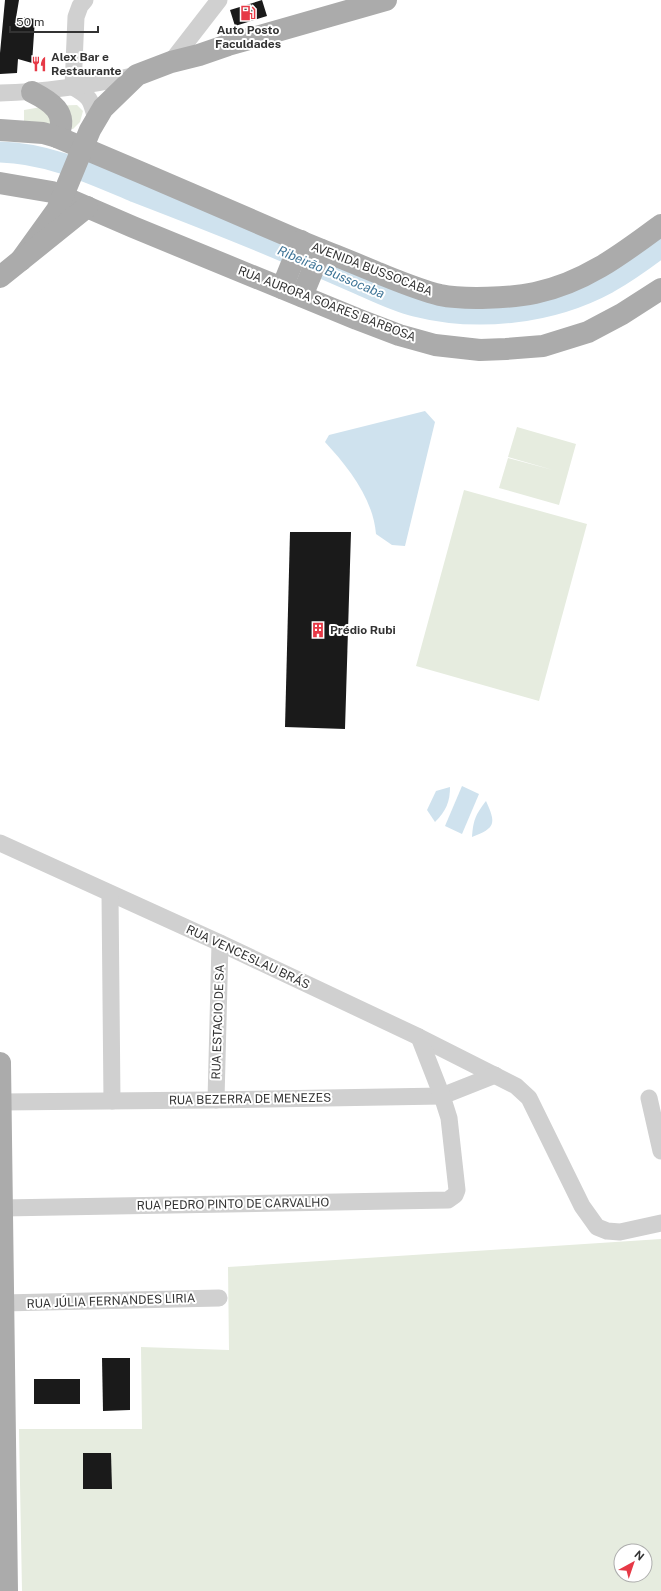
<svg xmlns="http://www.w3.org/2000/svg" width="661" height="1591" viewBox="0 0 661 1591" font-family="'Public Sans',sans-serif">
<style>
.green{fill:#e6ecdf;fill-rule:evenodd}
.water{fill:#cfe2ee}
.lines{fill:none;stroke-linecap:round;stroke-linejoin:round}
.river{stroke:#cfe2ee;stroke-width:21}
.building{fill:#1a1a1a}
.minor{stroke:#d0d0d0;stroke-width:17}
.major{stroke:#ababab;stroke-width:22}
.labels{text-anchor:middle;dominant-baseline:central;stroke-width:4;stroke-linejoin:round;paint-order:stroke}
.poi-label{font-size:12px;font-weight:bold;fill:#333;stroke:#fff;text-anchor:start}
.street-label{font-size:12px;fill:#333;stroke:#fff}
.water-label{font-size:13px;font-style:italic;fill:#3f7597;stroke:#fff}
</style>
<rect width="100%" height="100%" fill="#fff"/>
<g class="green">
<polygon points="77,105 83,111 80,122 73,129 24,125 24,110 47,106"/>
<polygon points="517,427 576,444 559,505 499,488 508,458 553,470 508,457"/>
<polygon points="464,490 587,524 539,701 416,666"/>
<path d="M661 1239V1591H22L19 1429H142L141 1347 229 1350 228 1267ZM621 1551H645V1575H621Z"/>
</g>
<g class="water">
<path d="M425 411 435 422 405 546 392 545 376 534C373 498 348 467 325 442L329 435Z"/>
<polygon points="462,786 479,794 462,834 445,826"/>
<path d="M450 787C450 802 446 811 435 822L427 810 436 791Z"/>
<path d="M486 801C496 823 496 828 472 837 473 820 476 814 486 801Z"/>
</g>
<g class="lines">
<path class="river" d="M0 152C48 153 92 174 135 192 187 212 239 232 290 254 313 264 336 274 359 284 377 292 395 301 415 306 478 322 551 314 608 283 627 272 644 260 661 247"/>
</g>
<g class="building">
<polygon points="5,0 19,0 16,18 22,17 35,19 32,63 18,59 17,73 0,74 0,53"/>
<polygon points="262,0 267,16 235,26 230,10"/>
<polygon points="290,532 351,532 345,729 285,727"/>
<polygon points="102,1358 130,1358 130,1410 103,1411"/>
<rect x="34" y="1379" width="46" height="25"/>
<polygon points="83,1453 111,1453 112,1489 83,1489"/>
</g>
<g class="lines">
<g class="minor">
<polyline points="171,62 219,0"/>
<polyline points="73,87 76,17 80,6 85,0"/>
<path d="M73 87C91 97 91 100 96 120"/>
<path d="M0 93C47 92 92 85 137 75"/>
<polyline points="0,843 220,943 419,1037 516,1086 529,1098 582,1206 597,1227 607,1231 620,1232 661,1223"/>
<polyline points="110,894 112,1101"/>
<polyline points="649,1098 661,1151"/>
<polyline points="216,1100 220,943"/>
<polyline points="1,1102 210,1100 442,1096 495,1075"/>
<polyline points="3,1208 448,1200 455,1195 457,1190 449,1118 442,1096 419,1037"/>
<polyline points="3,1303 219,1298"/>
</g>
<g class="major">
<path d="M32 92C50 101 70 113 57 137"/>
<path d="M0 130 43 133 57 137C136 170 214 204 293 238 321 250 350 261 378 273 398 281 419 290 440 295 464 300 511 298 535 293 584 283 622 254 661 225"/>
<polyline points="0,183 52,192 133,227 357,319 399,335 435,345 480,350 506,349 543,346 588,332 622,314 661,289"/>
<polyline points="21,260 57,210 90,130 103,108 137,75 171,62 199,55 228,45 386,0"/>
<polyline points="0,277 87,207"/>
<polyline points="282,288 301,241"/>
<polyline points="302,296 321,250"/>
<polyline points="0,1063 7,1591"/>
</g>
</g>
<defs>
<symbol id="fuel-bare" viewBox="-9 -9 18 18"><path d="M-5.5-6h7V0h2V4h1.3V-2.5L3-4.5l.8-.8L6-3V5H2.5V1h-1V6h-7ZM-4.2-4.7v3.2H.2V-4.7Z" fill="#e63946" stroke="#fff" stroke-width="2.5" paint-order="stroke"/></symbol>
<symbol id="restaurant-bare" viewBox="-9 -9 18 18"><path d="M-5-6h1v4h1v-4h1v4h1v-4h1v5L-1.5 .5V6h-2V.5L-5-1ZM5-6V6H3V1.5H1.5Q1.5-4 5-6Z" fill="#e63946" stroke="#fff" stroke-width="2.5" paint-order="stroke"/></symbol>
<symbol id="building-bare" viewBox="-9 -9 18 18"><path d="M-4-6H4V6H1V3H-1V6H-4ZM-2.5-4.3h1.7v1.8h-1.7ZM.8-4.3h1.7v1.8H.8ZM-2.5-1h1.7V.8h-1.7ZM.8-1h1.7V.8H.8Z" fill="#e63946" stroke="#fff" stroke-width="2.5" paint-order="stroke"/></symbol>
</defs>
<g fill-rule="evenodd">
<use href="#fuel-bare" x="237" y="2" width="22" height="22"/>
<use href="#restaurant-bare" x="28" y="53" width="22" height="22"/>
<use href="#building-bare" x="307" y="619" width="22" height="22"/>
</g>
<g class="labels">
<g class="poi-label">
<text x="248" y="30" text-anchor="middle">Auto Posto<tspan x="248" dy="14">Faculdades</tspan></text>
<text x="51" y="57">Alex Bar e<tspan x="51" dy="14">Restaurante</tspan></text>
<text x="330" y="630">Prédio Rubi</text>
</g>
<g class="street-label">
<text transform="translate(372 269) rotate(21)">AVENIDA BUSSOCABA</text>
<text transform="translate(327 304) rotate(21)">RUA AURORA SOARES BARBOSA</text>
<text transform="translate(248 957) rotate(25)">RUA VENCESLAU BRÁS</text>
<text transform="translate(218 1022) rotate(-88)">RUA ESTACIO DE SA</text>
<text transform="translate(250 1099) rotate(-1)">RUA BEZERRA DE MENEZES</text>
<text transform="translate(233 1204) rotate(-1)">RUA PEDRO PINTO DE CARVALHO</text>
<text transform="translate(111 1301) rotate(-2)">RUA JÚLIA FERNANDES LIRIA</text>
</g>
<g class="water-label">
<text transform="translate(331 272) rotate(23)">Ribeirão Bussocaba</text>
</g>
</g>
<g transform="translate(633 1563) rotate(40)"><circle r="19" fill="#ffffff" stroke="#adadad"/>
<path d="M0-3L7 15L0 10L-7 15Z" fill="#e63946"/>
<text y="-6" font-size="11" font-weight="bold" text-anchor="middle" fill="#333333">N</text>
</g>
<path d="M10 26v6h88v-6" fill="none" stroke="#333333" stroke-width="2"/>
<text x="16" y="26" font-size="12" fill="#333333" stroke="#ffffff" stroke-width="3" paint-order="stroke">50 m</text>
</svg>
